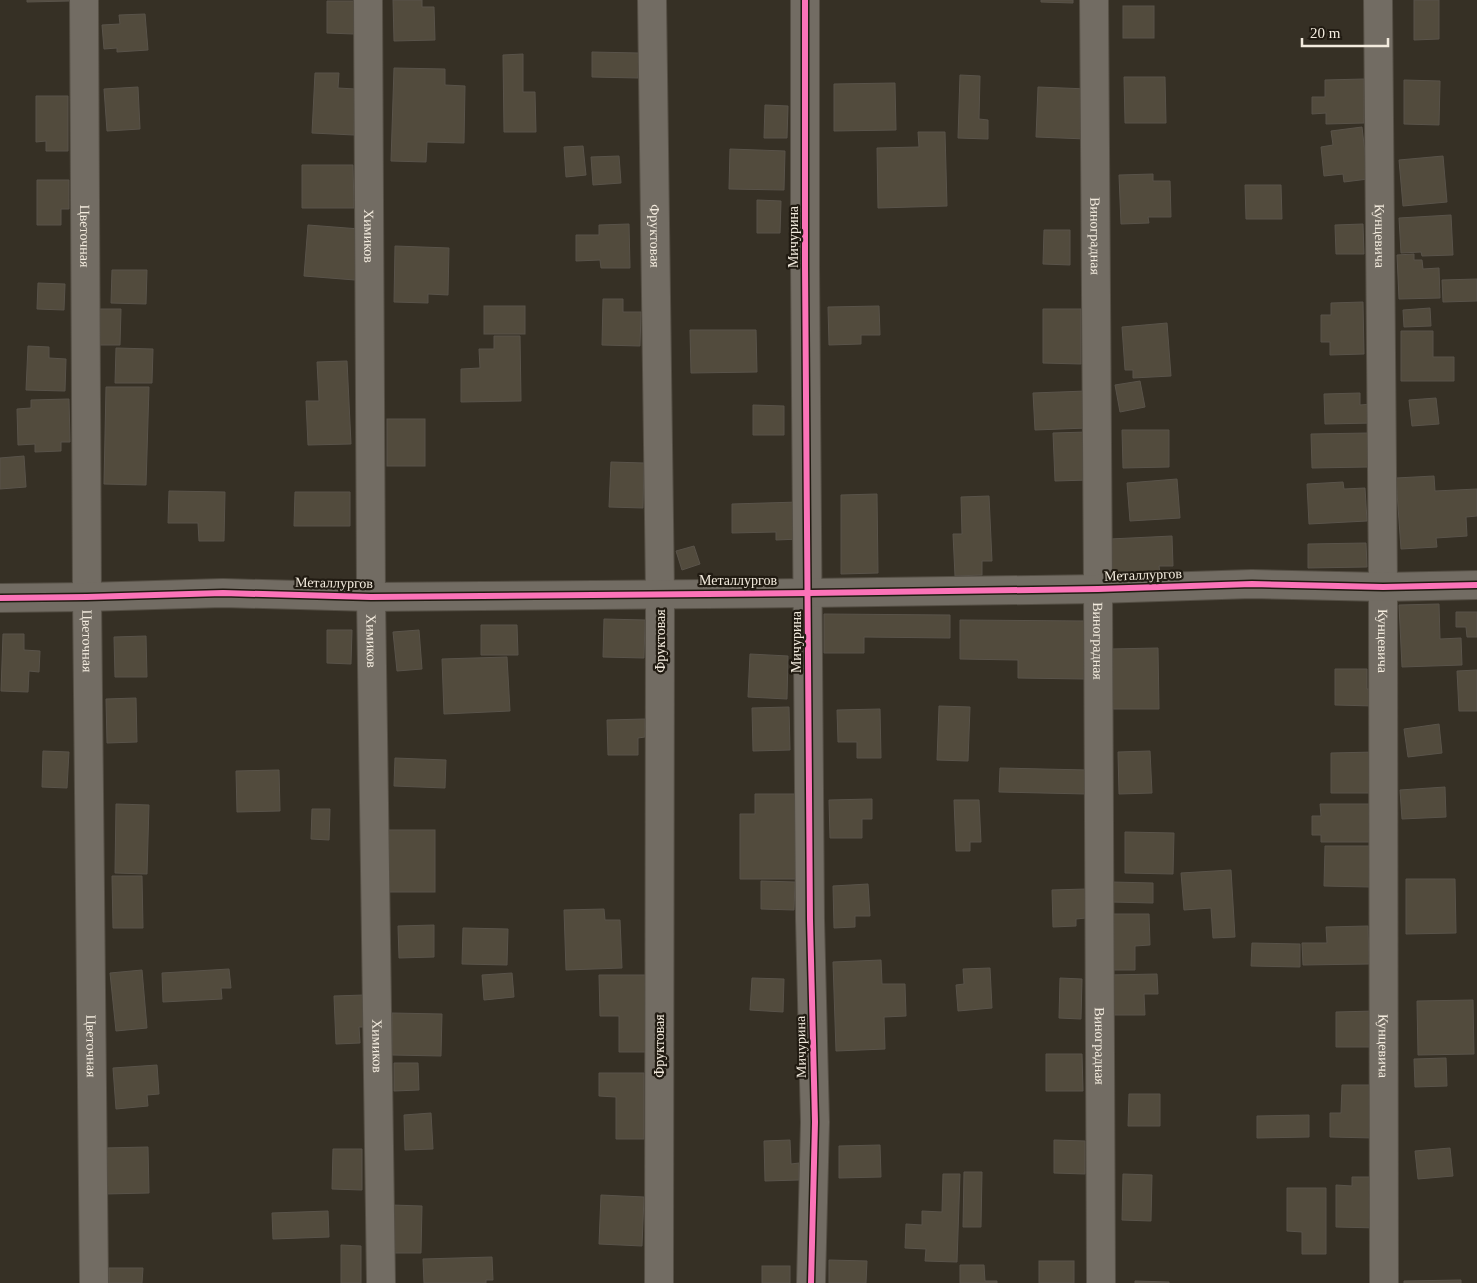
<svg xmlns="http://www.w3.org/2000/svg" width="1477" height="1283" viewBox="0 0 1477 1283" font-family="'Times New Roman',serif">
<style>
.building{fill:#524b3d;stroke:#59534a}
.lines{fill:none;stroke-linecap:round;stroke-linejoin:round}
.minor-casing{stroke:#544e44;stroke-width:30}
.minor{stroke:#726c63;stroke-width:28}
.cycleway-casing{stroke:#211b12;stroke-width:9}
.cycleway{stroke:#fb73b8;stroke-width:6}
.labels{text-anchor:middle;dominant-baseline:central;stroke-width:4.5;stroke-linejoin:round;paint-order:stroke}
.street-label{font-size:14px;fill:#f3ebde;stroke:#211b12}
</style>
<rect width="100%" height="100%" fill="#363025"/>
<g class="building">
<polygon points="27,0 70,0 70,1 27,2"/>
<polygon points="393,0 422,0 422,7 434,7 435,40 394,41"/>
<polygon points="1041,0 1073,0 1073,3 1041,2"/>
<polygon points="1414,0 1439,0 1439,39 1414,40"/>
<polygon points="327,1 354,1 354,34 327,33"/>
<rect x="1123" y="6" width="31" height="32"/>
<polygon points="145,14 148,50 117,52 117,48 104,49 102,25 120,24 119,15"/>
<polygon points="592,52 639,53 638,78 592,77"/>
<polygon points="523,54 523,92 535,92 536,132 504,132 503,55"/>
<polygon points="394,68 445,69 445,85 465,86 464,143 427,142 426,162 391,161"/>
<polygon points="315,73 339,73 338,88 355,89 354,135 312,133"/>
<polygon points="960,75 980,76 979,119 988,120 988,139 958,138"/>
<polygon points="1124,77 1165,77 1166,123 1125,123"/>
<polygon points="1364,79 1364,123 1326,124 1326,113 1312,114 1312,97 1325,97 1325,80"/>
<polygon points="1404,80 1440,81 1439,125 1404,124"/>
<polygon points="895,83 896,130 834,131 834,84"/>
<polygon points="138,87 140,129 107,131 104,89"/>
<polygon points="1038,87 1088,89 1086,139 1036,137"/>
<polygon points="36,96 68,96 68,151 46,151 46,141 36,142"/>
<polygon points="765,105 788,106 787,138 764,138"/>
<polygon points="1362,127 1368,179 1344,182 1343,174 1324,176 1321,147 1333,145 1331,131"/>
<polygon points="918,132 945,132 947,206 878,208 877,148 919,147"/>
<polygon points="583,146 586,175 566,177 564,147"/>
<polygon points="730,149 785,151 784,190 729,189"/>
<polygon points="619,156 621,183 593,185 591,157"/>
<polygon points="1443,156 1447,202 1403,206 1399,160"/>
<polygon points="302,165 353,165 354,208 302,208"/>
<polygon points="1153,174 1153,181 1170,181 1171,217 1148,217 1149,223 1121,224 1119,175"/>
<polygon points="37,180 69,180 69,209 61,209 61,225 37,225"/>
<polygon points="1245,185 1281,185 1282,219 1246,219"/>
<polygon points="757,200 781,201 780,233 757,233"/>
<polygon points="1451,215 1453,255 1422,256 1421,252 1401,253 1399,218"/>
<polygon points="629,224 630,268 601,268 600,260 576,261 576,235 599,235 599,225"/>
<polygon points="1363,224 1364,254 1336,254 1335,225"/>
<polygon points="308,225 360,229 355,280 304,276"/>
<polygon points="1044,230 1070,230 1070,265 1043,264"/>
<polygon points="395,246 449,248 448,295 428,294 428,303 394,302"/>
<polygon points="1414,254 1414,260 1422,260 1423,269 1439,268 1440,298 1399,299 1397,255"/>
<polygon points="112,270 147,270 146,304 111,303"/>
<polygon points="1477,279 1477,301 1443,302 1442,280"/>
<polygon points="38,283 65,284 64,310 37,309"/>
<polygon points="603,299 623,299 623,312 641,312 640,346 602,345"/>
<polygon points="1363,302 1364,354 1330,355 1330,342 1321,342 1321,315 1331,315 1331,303"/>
<rect x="484" y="306" width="41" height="28"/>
<polygon points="879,306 880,335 861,335 861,344 829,345 828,307"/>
<polygon points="1430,308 1431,326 1404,327 1403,310"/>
<polygon points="97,309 121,309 120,345 96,345"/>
<polygon points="1043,309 1081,309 1081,364 1043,363"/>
<polygon points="1167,323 1171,376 1133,378 1133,370 1125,370 1122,327"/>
<polygon points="690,330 756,330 757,372 691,373"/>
<polygon points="1401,331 1433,331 1433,357 1454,357 1454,381 1401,381"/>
<polygon points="494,336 520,336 521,401 461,402 461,369 480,368 479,349 494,349"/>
<polygon points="28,346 49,347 49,358 66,359 65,391 26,390"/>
<polygon points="116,348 153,349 152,383 115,383"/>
<polygon points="347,361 351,444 308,445 306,401 319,401 317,362"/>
<polygon points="1140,381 1145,407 1120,412 1115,385"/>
<polygon points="106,387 149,387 146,485 104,484"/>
<polygon points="1086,391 1087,428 1035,430 1033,393"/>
<polygon points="1360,393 1360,405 1373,404 1373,423 1325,424 1324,394"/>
<polygon points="1436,398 1439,424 1412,426 1409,400"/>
<polygon points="69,399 70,442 61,442 61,451 35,452 35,444 18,445 17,409 31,408 31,400"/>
<polygon points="753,405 784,406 784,435 753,435"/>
<rect x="387" y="419" width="38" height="47"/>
<polygon points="1122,430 1169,430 1169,467 1123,468"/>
<polygon points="1087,432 1089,480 1055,481 1053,433"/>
<polygon points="1368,433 1369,467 1312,468 1311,434"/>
<polygon points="24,456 26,487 0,489 0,458"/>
<polygon points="611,462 644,463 643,508 609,507"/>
<polygon points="1434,476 1435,491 1477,489 1477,516 1466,517 1467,536 1436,538 1437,547 1401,549 1396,478"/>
<polygon points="1177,479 1180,518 1130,521 1127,483"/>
<polygon points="1343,482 1344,489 1365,488 1367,521 1309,524 1307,484"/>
<polygon points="169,491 225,492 224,541 199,541 198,523 168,523"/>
<polygon points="295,492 350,492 350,526 294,526"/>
<polygon points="877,494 878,573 841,574 841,495"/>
<polygon points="989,496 992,561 982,561 982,575 955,576 953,534 962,534 961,497"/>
<polygon points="799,502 800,539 776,540 776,532 732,533 732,504"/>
<polygon points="1172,536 1173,566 1159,566 1160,574 1112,575 1110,539"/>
<polygon points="1366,543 1367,567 1308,568 1308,544"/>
<polygon points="694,546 700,564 682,570 676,551"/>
<polygon points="1439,604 1440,639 1461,638 1462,665 1402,667 1399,605"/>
<polygon points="1456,612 1477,612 1477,637 1467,637 1466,627 1456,627"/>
<polygon points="824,614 950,615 950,638 864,637 864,653 824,653"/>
<polygon points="604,619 645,620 644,658 603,657"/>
<polygon points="960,620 1086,621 1085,679 1018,678 1018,660 960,659"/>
<polygon points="481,625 517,625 518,655 481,655"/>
<polygon points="327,630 352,630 351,664 327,663"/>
<polygon points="419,630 422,669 397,671 393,632"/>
<polygon points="3,634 24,634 24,650 40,651 39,672 29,671 28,692 1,691"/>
<polygon points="146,636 147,677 115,677 114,637"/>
<polygon points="1158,648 1159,709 1112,709 1110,649"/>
<polygon points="750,654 788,656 787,699 748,697"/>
<polygon points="507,657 510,711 444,714 442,659"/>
<polygon points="1335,669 1367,669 1367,689 1374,689 1374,706 1335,705"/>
<polygon points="1477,670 1477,711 1459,711 1457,671"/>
<polygon points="136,698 137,742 107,743 106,699"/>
<polygon points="939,706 970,707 968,761 937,760"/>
<polygon points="789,707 790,750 753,751 752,708"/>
<polygon points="880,709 881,758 857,758 857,742 838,742 837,710"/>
<polygon points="645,719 645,737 638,738 638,755 608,755 607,720"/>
<polygon points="1439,724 1442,753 1408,757 1404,729"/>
<polygon points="43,751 69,752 67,788 42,787"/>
<polygon points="1150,751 1152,793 1119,794 1118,752"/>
<polygon points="1375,752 1375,793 1331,793 1331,753"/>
<polygon points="395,758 446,760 445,788 394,786"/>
<polygon points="1000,768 1087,770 1086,794 999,792"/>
<polygon points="279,770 280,811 237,812 236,771"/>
<polygon points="1445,787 1446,817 1402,819 1400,790"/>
<polygon points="755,794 797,794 797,879 740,879 740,814 755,814"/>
<polygon points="872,799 872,819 862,819 862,838 830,838 829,800"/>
<polygon points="954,800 979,800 981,842 970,842 970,851 956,851"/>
<polygon points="116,804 149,805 147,874 115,873"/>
<polygon points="1320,804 1373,804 1373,842 1321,842 1321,835 1312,835 1312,816 1321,816"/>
<polygon points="312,809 330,809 329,840 311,839"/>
<rect x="387" y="830" width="48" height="62"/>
<polygon points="1125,832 1174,833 1173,874 1125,873"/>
<polygon points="1325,846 1370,846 1370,887 1324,886"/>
<polygon points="1231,870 1235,937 1213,938 1211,908 1184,910 1181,873"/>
<polygon points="112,876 142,876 143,928 113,928"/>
<polygon points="1406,879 1455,879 1456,933 1406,934"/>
<polygon points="761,881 795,882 794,910 761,909"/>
<polygon points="1112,882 1153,883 1153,903 1111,902"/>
<polygon points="868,884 870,916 855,916 855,927 834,928 833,886"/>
<polygon points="1086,889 1086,918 1076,919 1076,926 1053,927 1052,890"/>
<polygon points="604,909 605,920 620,920 622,968 566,970 564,910"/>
<polygon points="1110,914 1149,914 1150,945 1135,946 1135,970 1111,970"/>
<polygon points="434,925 434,957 399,958 398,926"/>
<polygon points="1368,926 1369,964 1303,965 1302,943 1327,943 1326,927"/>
<polygon points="463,928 508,929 507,965 462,964"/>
<polygon points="1252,943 1300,944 1300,967 1251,966"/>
<polygon points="881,960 882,984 905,984 906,1016 884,1017 885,1049 836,1051 833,962"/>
<polygon points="990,968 992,1008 958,1011 956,985 964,984 963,969"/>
<polygon points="229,969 231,988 221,988 222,999 163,1002 162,973"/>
<polygon points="142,970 147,1028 116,1031 110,973"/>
<polygon points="512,973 514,997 484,1000 482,975"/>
<polygon points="1157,974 1158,994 1144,994 1145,1015 1110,1015 1109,975"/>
<polygon points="599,975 647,975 648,1052 619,1052 619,1016 600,1016"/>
<polygon points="752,978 784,979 783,1012 750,1010"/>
<polygon points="1060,978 1082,979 1081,1019 1059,1018"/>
<polygon points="364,995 365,1027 359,1027 360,1043 336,1044 334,996"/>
<polygon points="1473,1000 1474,1054 1418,1055 1417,1001"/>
<polygon points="1375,1011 1376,1047 1336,1047 1336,1012"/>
<polygon points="392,1013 442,1014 441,1056 392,1055"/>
<polygon points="1046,1054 1082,1054 1083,1091 1046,1091"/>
<polygon points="1446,1058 1447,1086 1415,1087 1414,1059"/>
<polygon points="394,1063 418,1063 419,1090 394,1091"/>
<polygon points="157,1065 159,1094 147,1095 148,1106 116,1109 113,1068"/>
<polygon points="599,1073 644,1073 644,1139 616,1139 616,1097 599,1096"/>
<polygon points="1342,1085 1375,1085 1373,1138 1330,1137 1330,1113 1341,1113"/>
<polygon points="1129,1094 1160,1094 1160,1126 1128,1126"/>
<polygon points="431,1113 433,1149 405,1150 404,1115"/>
<polygon points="1309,1115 1309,1137 1257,1138 1257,1116"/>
<polygon points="790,1140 791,1164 799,1163 799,1180 765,1181 764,1141"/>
<polygon points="1054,1140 1085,1141 1085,1174 1054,1173"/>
<polygon points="880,1145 881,1177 839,1178 839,1146"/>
<polygon points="148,1147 149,1193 105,1194 104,1148"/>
<polygon points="1450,1148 1453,1176 1418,1179 1415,1151"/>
<polygon points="333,1149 362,1149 362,1190 332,1189"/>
<polygon points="964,1172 982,1172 981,1227 963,1227"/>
<polygon points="943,1174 960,1174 957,1262 925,1261 926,1249 905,1248 906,1224 922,1225 922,1211 942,1212"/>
<polygon points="1123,1174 1152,1175 1151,1221 1122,1220"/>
<polygon points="1352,1177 1378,1177 1378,1228 1336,1227 1336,1185 1352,1186"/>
<polygon points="1287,1188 1326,1188 1326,1254 1302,1254 1302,1232 1287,1231"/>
<polygon points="601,1195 644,1197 642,1246 599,1244"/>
<polygon points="391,1205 422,1206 421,1253 391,1253"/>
<polygon points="328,1211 329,1237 273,1239 272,1213"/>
<polygon points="341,1245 361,1246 361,1283 341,1283"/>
<polygon points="492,1257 493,1280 486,1280 486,1283 424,1283 423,1259"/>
<polygon points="829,1260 867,1261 866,1283 829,1283"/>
<rect x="1039" y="1261" width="35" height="22"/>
<polygon points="960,1265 984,1265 985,1281 997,1281 997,1283 960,1283"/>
<rect x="762" y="1266" width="28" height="17"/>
<polygon points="109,1268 143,1268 142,1283 109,1283"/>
<polygon points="1461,1280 1461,1283 1404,1283 1404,1281"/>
<polygon points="1135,1281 1169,1282 1169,1283 1135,1283"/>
</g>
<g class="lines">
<defs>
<g id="minor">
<path id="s1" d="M84 0 87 597 94 1283"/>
<path id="s2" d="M368 0 371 597 381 1283"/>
<path id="s3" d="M652 0 660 593 659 1283"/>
<polyline points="805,0 805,265 810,919 815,1122 811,1283"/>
<path id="s4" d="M1094 0 1098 589 1101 1283"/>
<path id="s5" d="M1378 0 1383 587 1384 1283"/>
<polyline points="0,598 87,597 223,593 371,597 809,593 1098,589 1252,584 1383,587 1477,585"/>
</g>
</defs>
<use href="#minor" class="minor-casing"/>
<use href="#minor" class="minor"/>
<defs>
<g id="cycleway">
<polyline points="805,0 805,265 810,919 815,1122 811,1283"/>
<polyline points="0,598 87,597 223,593 371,597 809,593 1098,589 1252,584 1383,587 1477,585"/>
</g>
</defs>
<use href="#cycleway" class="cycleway-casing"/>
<use href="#cycleway" class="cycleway"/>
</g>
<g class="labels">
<g class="street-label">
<text stroke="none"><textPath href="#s1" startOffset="236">Цветочная</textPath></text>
<text stroke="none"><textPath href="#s2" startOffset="236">Химиков</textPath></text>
<text stroke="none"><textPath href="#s3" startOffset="236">Фруктовая</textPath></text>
<text transform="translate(793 237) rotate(-90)">Мичурина</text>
<text stroke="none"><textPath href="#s4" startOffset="236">Виноградная</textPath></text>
<text stroke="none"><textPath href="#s5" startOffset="236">Кунцевича</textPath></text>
<text transform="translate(1143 575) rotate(-2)">Металлургов</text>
<text x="738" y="580">Металлургов</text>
<text transform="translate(334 583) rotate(1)">Металлургов</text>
<text transform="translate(660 641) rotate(-90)">Фруктовая</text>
<text stroke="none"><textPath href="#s4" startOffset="641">Виноградная</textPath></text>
<text stroke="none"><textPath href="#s5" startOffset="641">Кунцевича</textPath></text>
<text stroke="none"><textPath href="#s1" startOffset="641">Цветочная</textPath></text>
<text stroke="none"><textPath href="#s2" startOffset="641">Химиков</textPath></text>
<text transform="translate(796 642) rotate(-90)">Мичурина</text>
<text stroke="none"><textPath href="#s1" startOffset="1046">Цветочная</textPath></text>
<text stroke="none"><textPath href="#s2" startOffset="1046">Химиков</textPath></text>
<text transform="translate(659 1046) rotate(-90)">Фруктовая</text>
<text stroke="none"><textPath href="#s4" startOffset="1046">Виноградная</textPath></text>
<text stroke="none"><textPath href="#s5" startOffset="1046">Кунцевича</textPath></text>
<text transform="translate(801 1047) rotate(-91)">Мичурина</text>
</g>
</g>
<path d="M1302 38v8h86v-8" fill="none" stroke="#f3ebde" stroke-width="2.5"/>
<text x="1310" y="38" font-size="15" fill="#f3ebde" stroke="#211b12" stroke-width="4" paint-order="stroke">20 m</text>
</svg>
